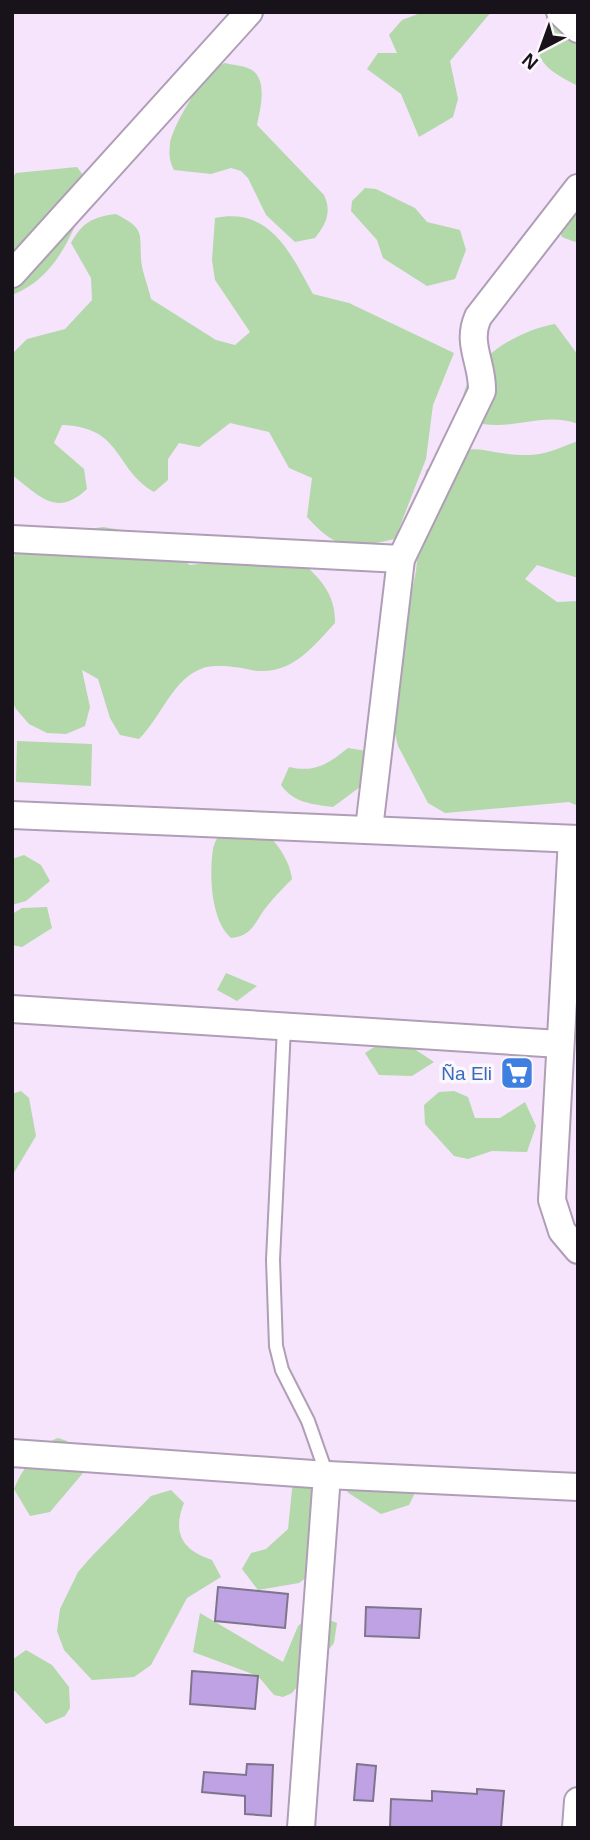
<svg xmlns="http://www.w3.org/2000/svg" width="590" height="1840" viewBox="0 0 590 1840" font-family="Arial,sans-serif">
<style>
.green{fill:#b3d8a9}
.building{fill:#bea2e3;stroke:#7e748c;stroke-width:2}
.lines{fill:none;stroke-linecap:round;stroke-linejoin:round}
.lane-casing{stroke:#af9eb5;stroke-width:16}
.street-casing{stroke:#af9eb5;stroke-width:30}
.lane{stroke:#fff;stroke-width:12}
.street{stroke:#fff;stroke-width:26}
.labels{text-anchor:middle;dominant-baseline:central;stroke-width:7;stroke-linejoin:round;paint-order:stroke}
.shop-label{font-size:19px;fill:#366cbe;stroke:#fbf7fc;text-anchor:end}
</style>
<rect width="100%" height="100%" fill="#f6e4fd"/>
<g class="green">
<polygon points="423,12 491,12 450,61 458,99 453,117 419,137 401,94 367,69 378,53 397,53 389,35 402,20"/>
<path d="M551 22 571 27 578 34V86C546 70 524 56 551 22Z"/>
<path d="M225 63C233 65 246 66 252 70 268 81 260 110 257 125L324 195C332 212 326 224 315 238L295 242 266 215 248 178 241 171 231 168 211 174 174 170C169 161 169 154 170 144 173 124 206 69 225 63Z"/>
<path d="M77 167 89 183C78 227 57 278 12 295V178L16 173Z"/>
<polygon points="365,188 376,189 415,208 427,222 460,230 466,250 455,279 427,286 383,258 377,240 351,211 352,201"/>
<polygon points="578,209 578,240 575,242 562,237 559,227"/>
<path d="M116 214C144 229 140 231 141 259 142 272 148 286 151 299L216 340 235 345 250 332 215 280 212 260 215 218C271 207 290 253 313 294L349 303 454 353 433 405 426 459 395 539C353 548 338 552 307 517L312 478 289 468 269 432 230 423 199 447 179 443 168 459V480L154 492C114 469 123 427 62 425L54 443 84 469 87 489C56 518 40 496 12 475L13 353 27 339 65 329 92 300 91 278 71 243C82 223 92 217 116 214Z"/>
<path d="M555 324 578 355V424C540 410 508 435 468 420 466 413 462 405 463 399 468 358 520 330 555 324Z"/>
<path d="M578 441V578L537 565 525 579 557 602 578 601V806L569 802 445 813 428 803 398 746 388 704 416 571 418 550 415 541 426 470C482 434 475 456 530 455 545 455 564 446 578 441Z"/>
<path d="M103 527 141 533 190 565 228 561 286 547C310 571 336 586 335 623 312 648 290 677 251 670 238 667 216 664 203 668 172 679 161 718 139 739L120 735 110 718 98 679 82 670 90 707 85 726 66 734 47 733 29 724 16 709 12 701V566L15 554 62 533Z"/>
<polygon points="17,741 92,744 91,786 16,782"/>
<path d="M348 748 367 751 364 784 333 807C311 804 294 803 281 785L289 767C315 773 328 764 348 748Z"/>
<path d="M255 821C271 837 289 855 292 879 284 887 275 896 268 905 255 920 254 936 231 938 211 921 209 875 213 849 214 843 219 835 222 829Z"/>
<polygon points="24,855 41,865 50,881 26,901 12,905 12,859"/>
<polygon points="47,907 52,928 22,947 12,945 12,914 22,908"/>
<polygon points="226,973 257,986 237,1001 217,990"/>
<polygon points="382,1042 410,1046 434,1062 412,1076 379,1075 365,1053"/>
<polygon points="21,1091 29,1098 36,1136 12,1176 12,1094"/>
<polygon points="454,1091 468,1097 475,1118 500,1118 525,1102 536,1126 527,1152 492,1151 468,1159 454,1156 425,1124 424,1105 439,1092"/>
<path d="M58 1438 67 1441 81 1454 83 1473 50 1512 30 1516 14 1489C20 1472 41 1443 58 1438Z"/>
<polygon points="293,1480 310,1485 320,1540 314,1572 299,1583 258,1590 242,1569 251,1553 266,1549 288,1529"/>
<polygon points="408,1481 414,1495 409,1505 381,1514 347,1492 353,1485"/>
<path d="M171 1490 184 1503C172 1533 182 1550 212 1560L221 1577 187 1598 151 1665 134 1677 92 1680 64 1650 57 1631 60 1609 78 1572 92 1556 151 1496Z"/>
<polygon points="200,1613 283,1662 298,1626 305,1620 327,1619 337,1623 334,1643 292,1693 283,1697 274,1695 258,1676 193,1652"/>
<polygon points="26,1650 52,1665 69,1687 70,1708 65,1716 46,1724 12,1688 12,1660"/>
</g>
<g class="building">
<polygon points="218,1587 288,1594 285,1628 215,1621"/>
<polygon points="366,1607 421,1609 419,1638 365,1636"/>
<polygon points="192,1671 258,1676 255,1709 190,1704"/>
<polygon points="247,1764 273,1765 271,1816 245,1814 245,1796 202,1792 204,1772 246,1775"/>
<polygon points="357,1764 376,1766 373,1801 354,1800"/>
<polygon points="477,1789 504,1791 501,1828 390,1828 391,1799 432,1801 432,1791 477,1794"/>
</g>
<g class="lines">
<defs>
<polyline id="lane" points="284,1027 273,1260 276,1346 282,1370 308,1421 327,1475"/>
<g id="street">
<polyline points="560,12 578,29"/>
<polyline points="12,274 249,12"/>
<polyline points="12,539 401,559"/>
<polyline points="12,815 578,839"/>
<path d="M369 829 401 559 482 391C483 363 466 344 478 317L578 188"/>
<polyline points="572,839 552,1200 562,1231 578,1250"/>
<polyline points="12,1009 560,1044"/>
<polyline points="12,1453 327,1475 578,1487"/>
<polyline points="301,1828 327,1475"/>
<polyline points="576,1828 578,1801"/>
</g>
</defs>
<use href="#lane" class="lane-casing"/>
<use href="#street" class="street-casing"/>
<use href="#lane" class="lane"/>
<use href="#street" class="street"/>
</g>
<defs>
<symbol id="supermarket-square" viewBox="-11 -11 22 22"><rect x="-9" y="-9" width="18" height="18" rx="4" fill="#3f7fe0" stroke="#fbf7fc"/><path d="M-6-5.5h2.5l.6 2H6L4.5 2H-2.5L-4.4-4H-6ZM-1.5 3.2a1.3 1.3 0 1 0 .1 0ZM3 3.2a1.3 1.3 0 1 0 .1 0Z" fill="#fff"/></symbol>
</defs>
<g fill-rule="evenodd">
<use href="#supermarket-square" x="498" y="1054" width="38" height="38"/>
</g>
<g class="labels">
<g class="shop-label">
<text x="492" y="1073">Ña Eli</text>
</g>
</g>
<rect width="590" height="1840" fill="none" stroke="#18121a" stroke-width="28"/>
<g transform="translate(541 49) rotate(221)" stroke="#fbf7fc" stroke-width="5" paint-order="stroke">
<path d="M0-5L12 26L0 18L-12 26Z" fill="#18121a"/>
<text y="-10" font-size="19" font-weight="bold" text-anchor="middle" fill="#18121a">N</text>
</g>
</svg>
